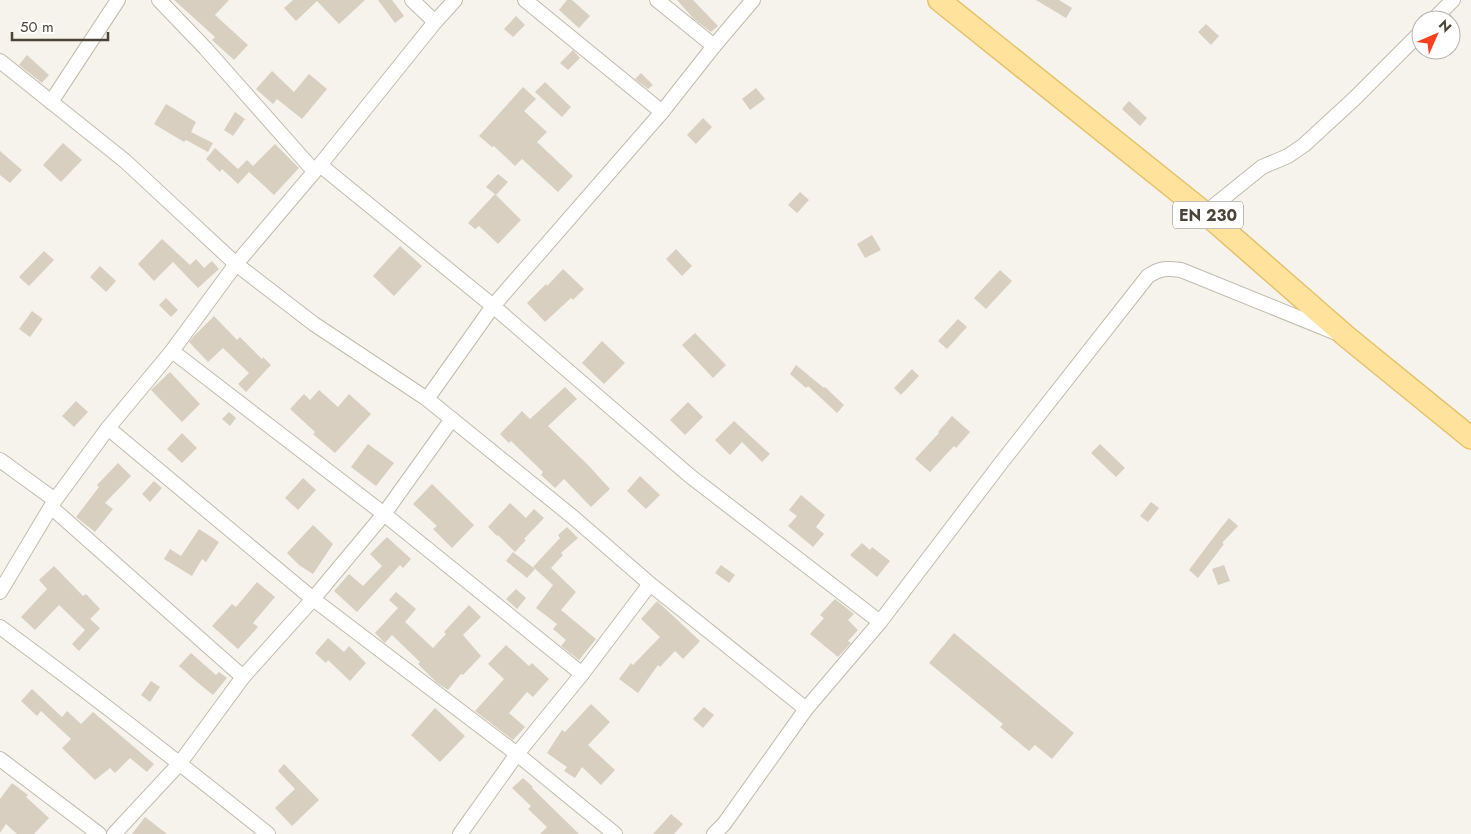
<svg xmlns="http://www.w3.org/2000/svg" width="1471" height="834" viewBox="0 0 1471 834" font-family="Jost,sans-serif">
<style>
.building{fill:#d8cfc1}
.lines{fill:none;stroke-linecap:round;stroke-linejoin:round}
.minor-casing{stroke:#c2bbae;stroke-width:16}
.primary-casing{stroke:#e6c16a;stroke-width:24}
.minor{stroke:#fff;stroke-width:14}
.primary{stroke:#ffe39c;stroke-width:21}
.labels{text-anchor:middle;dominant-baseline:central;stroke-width:5;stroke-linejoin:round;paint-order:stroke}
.shield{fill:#fff;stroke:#817c74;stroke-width:1}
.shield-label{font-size:16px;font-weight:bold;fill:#4b4439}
</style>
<rect width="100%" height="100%" fill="#f6f3ec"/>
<g class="building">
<polygon points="174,0 229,0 215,15 248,45 234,60 212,40 215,37"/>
<polygon points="293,0 365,0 339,24 317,1 296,21 284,8"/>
<polygon points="378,0 392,0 404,16 395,23"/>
<polygon points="567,0 572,0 590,16 579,28 559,10"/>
<polygon points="677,0 693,0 718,26 711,32 694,19"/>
<polygon points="1036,0 1059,0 1072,8 1066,18"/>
<polygon points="516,16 525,25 513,37 504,29"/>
<polygon points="1206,24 1219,36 1211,45 1198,32"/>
<polygon points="573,50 580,58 568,70 560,63"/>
<polygon points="27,55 49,75 42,83 19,65"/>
<polygon points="272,71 294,92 309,74 327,89 302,119 277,99 273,104 256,89"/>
<polygon points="641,73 653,85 648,89 635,79"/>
<polygon points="545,82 571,107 562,117 535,92"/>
<polygon points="523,87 536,99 524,111 547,132 537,142 573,176 558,192 522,159 515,166 494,146 492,147 479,136"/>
<polygon points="756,88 765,99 750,110 742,99"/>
<polygon points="1129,101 1147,118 1140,126 1122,109"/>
<polygon points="166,104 196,122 191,132 213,143 208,152 186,140 184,142 154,124"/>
<polygon points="235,112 245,119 233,136 224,130"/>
<polygon points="703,118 712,127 696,144 687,135"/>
<polygon points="63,143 82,160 61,182 43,165"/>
<polygon points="275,144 299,168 274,195 249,172 238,184 222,169 220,172 206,159 215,148 238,169 247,160 253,166"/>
<polygon points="0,151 22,170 10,183 0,175"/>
<polygon points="498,174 508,182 496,195 486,187"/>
<polygon points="800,192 809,200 797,213 788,205"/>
<polygon points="495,194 521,220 498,244 479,226 475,229 468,223"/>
<polygon points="872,235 881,250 865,258 857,244"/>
<polygon points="162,239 190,265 196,259 204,268 212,261 219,269 198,288 173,262 154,281 138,264"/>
<polygon points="400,246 422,266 394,296 373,276"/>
<polygon points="676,249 692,266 682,276 666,259"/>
<polygon points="44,251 54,260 29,286 19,277"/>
<polygon points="100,266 116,281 106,292 90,277"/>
<polygon points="563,269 584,289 573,300 571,298 545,322 527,303 546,284 547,286"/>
<polygon points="1000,270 1012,281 986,309 974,298"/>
<polygon points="166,298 178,310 171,317 159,305"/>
<polygon points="32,311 43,319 30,337 19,329"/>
<polygon points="214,316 237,340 240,337 262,359 263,357 271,365 246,392 238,384 249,373 223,348 208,362 189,342 195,335"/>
<polygon points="958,319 967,327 947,349 938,341"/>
<polygon points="695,333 726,365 713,378 682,345"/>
<polygon points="602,341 625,363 604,384 582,363"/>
<polygon points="796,365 824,388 825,387 844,405 837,413 808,386 806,388 790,374"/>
<polygon points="912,369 919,376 901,395 894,388"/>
<polygon points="170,372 200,404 182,422 151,390"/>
<polygon points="565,387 577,399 548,426 589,466 610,489 591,507 564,479 555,488 541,475 543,472 511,441 509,443 500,434 522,411 530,419"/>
<polygon points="319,390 338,407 349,394 371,414 335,453 313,434 315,432 290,409 304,394 310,400"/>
<polygon points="76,401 88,412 74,427 62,416"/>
<polygon points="688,402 703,417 685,435 670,420"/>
<polygon points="229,412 236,418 230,426 222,419"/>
<polygon points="952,416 970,432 956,448 954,446 930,472 915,459 939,433 938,432"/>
<polygon points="734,421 770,454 762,462 742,442 730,455 715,440"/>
<polygon points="182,433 197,448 182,463 167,449"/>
<polygon points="368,444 394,463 376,486 351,467"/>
<polygon points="1100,444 1125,468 1116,477 1091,453"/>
<polygon points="118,463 131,476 105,503 113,509 95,532 76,517 99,487 97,485"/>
<polygon points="640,476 660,495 646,509 627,491"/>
<polygon points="303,478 316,490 298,510 285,498"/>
<polygon points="154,481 162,488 150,502 142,494"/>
<polygon points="432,484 474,525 452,548 433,529 437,526 413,504"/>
<polygon points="801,495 825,515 816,527 824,534 813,547 788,526 797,516 789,510"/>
<polygon points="1151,502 1159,508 1148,522 1140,516"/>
<polygon points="510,503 526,518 534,509 544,518 524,539 526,540 515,552 498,535 497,536 488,527"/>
<polygon points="1229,518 1238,526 1222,543 1224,544 1198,578 1189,570 1220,529"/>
<polygon points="313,525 333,544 313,574 299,565 287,553"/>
<polygon points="567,527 578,538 561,553 563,555 551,568 576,592 561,610 596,639 579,660 561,646 566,640 553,629 557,624 536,608 553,585 533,567 560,538 558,535"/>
<polygon points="199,529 219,542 206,562 202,559 192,576 164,559 170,549 181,556"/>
<polygon points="387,537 411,559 403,568 400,565 357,612 334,591 349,574 363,586 382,566 370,554"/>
<polygon points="862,543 870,550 872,547 890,561 877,577 850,555"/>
<polygon points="513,552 535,569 527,578 506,561"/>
<polygon points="721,565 735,575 729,583 715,573"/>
<polygon points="1224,565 1230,581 1218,585 1212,569"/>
<polygon points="54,566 83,596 86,594 100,609 90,619 100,628 79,651 72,644 85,630 59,605 35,630 21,617 47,589 39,580"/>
<polygon points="257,582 275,597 253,623 258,627 238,649 212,626 232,604 236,607"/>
<polygon points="516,589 526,598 517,609 506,599"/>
<polygon points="396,592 416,609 405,622 433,648 446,634 444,632 469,605 481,617 463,635 481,656 463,675 461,674 448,690 436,682 418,664 420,662 392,635 385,643 375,633 398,608 389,600"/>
<polygon points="835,599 854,614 848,620 858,630 848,641 851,643 838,657 810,634 824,618 820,615"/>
<polygon points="657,601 700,641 683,659 675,651 660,667 658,665 638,693 619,679 631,663 633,665 660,637 641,619"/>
<polygon points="954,633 1074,733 1052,759 1035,745 1029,751 1000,727 1003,724 929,663"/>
<polygon points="328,638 344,652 349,646 366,663 350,681 328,660 326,663 315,653"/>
<polygon points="506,645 529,666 532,663 549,679 533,697 527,692 509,713 525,727 513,740 475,711 504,679 488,664"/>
<polygon points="191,653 216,675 219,672 227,678 213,695 197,682 179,666"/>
<polygon points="151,681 160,687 150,702 141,695"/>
<polygon points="32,689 62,717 67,711 81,724 93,712 154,764 147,772 130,758 115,773 110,768 95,780 62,748 71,739 41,711 37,716 21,701"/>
<polygon points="591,704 610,722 588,745 615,770 601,785 582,767 575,778 564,771 567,767 547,753 562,730 565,732"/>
<polygon points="704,707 714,715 703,728 693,719"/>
<polygon points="435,708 465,736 440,762 411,735"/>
<polygon points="284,764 319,800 292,826 275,808 295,789 278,771"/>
<polygon points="523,778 533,787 532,788 579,834 540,834 547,827 528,809 531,806 512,788"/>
<polygon points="12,783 28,795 26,797 49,818 34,834 17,834 6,824 0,833 0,799"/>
<polygon points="671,814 683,824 674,834 653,834"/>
<polygon points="145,817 167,834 132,834"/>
</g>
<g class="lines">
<defs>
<g id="minor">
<polyline points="159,0 206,49 314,171"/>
<polyline points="412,0 435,22"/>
<polyline points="525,0 662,112"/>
<polyline points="657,0 714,46"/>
<polyline points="1433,20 1453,0"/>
<polyline points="0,61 125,161 236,264 314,324 427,399 574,518 650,584 806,709"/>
<polyline points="51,102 118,0"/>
<polyline points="320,165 493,306 690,476 880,622"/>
<polyline points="1205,213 1262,167 1288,156 1304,145 1354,99 1421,32"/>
<polyline points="172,351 384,514 582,674"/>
<polyline points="427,399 493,306 662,112 714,46 753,0"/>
<polyline points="108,428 313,599 517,754 615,834"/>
<polyline points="0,460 55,500"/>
<polyline points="51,507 243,677"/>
<polyline points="0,592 55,500 108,428 172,351 236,264 320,165 435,22 455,0"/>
<path d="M0 627C91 694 180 763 268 834"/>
<polyline points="0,759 99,834"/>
<polyline points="114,834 180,763 243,677 313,599 384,514 452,419"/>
<polyline points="460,834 517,754 582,674 650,584"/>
<path d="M714 834 724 824 806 709 880 622 1001 463 1148 276C1161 268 1166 268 1181 270L1334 332"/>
</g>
<polyline id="primary" points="939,0 1205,213 1347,337 1471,438"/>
</defs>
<use href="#minor" class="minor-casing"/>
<use href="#primary" class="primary-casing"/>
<use href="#minor" class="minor"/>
<use href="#primary" class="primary"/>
</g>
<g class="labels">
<rect class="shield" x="1173" y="201.5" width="70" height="27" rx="4"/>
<g class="shield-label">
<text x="1208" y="215">EN 230</text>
</g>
</g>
<g transform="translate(1436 35) rotate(45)"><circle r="24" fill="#ffffff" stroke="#b7b4b0"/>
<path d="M0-4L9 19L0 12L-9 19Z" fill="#fc3f1d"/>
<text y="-8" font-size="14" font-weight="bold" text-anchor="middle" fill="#4b4439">N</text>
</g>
<path d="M12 32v8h96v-8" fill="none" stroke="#4b4439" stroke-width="2.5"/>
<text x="20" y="32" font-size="15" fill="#4b4439" stroke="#ffffff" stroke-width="4" paint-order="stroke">50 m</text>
</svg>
